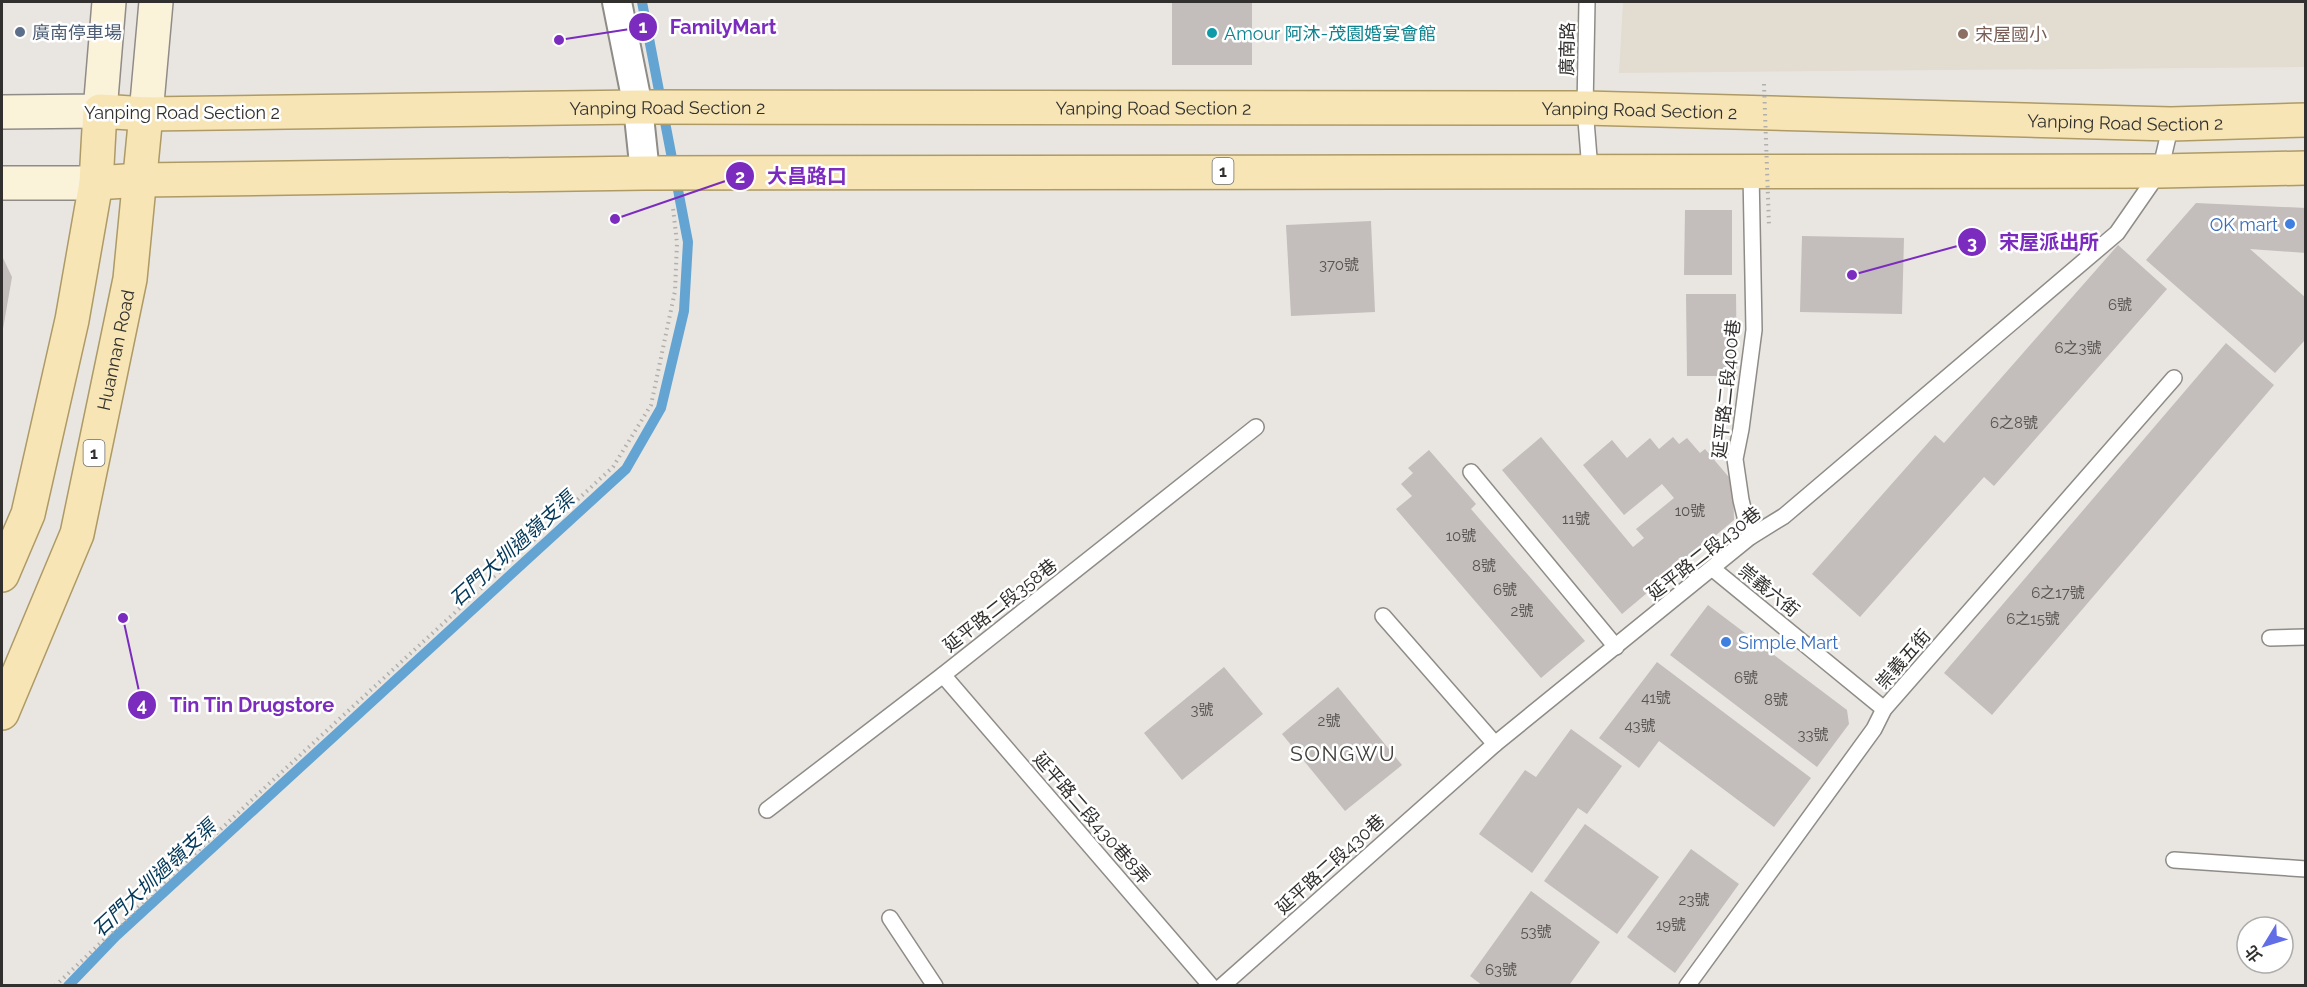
<svg xmlns="http://www.w3.org/2000/svg" width="2307" height="987" viewBox="0 0 2307 987" font-family="Raleway,'Noto Sans TC',sans-serif">
<style>
.built{fill:#e3dcd1}
.lines{fill:none;stroke-linecap:round;stroke-linejoin:round}
.stream{stroke:#64a4d3;stroke-width:10}
.building{fill:#c3bdbb}
.lane-casing{stroke:#8f8c88;stroke-width:18}
.street-casing{stroke:#8f8c88;stroke-width:32}
.secondary-casing{stroke:#8f8c88;stroke-width:36}
.primary-casing{stroke:#ae9a65;stroke-width:36}
.path{stroke:#b1afac;stroke-width:4;stroke-dasharray:1.5 4.5;stroke-linecap:butt}
.lane{stroke:#fff;stroke-width:15}
.street{stroke:#fff;stroke-width:28}
.secondary{stroke:#fbf2da;stroke-width:33}
.primary{stroke:#f7e5b5;stroke-width:33}
.path-bridge{stroke:#b1afac;stroke-width:4;stroke-dasharray:1.5 4.5;stroke-linecap:butt}
.service-dot{fill:#5c6f8a;stroke:#fff;stroke-width:2}
.culture-dot{fill:#0f9aa8;stroke:#fff;stroke-width:2}
.education-dot{fill:#8d6e63;stroke:#fff;stroke-width:2}
.shop-dot{fill:#3f7fe0;stroke:#fff;stroke-width:2}
.labels{text-anchor:middle;dominant-baseline:central;stroke-width:5;stroke-linejoin:round;paint-order:stroke}
.number-label{font-size:15px;fill:#565351}
.shield{fill:#fff;stroke:#6f6e6d;stroke-width:1.5}
.shield-label{font-size:16px;font-weight:bold;fill:#31302e}
.service-label{font-size:18px;fill:#4e5e75;stroke:#fff;text-anchor:start}
.culture-label{font-size:18px;fill:#0d838f;stroke:#fff;text-anchor:start}
.education-label{font-size:18px;fill:#785e54;stroke:#fff;text-anchor:start}
.street-label{font-size:18px;fill:#31302e;stroke:#fff}
.shop-label{font-size:18px;fill:#366cbe;stroke:#fff;text-anchor:end}
.water-label{font-size:20px;font-style:italic;fill:#023757;stroke:#fff}
.quarter-label{font-size:21px;letter-spacing:1.5px;fill:#43413d;stroke:#fff}
.leader{fill:none;stroke:#7b2cbf;stroke-width:2}
.callout-dot{fill:#7b2cbf;stroke:#fff;stroke-width:2}
.mark-label{font-size:18px;text-anchor:middle;font-weight:bold;fill:#fff}
.callout-label{font-size:20px;text-anchor:middle;font-weight:bold;fill:#7b2cbf;stroke:#fff;stroke-width:5;stroke-linejoin:round;paint-order:stroke}
</style>
<rect width="100%" height="100%" fill="#e9e6e2"/>
<polygon class="built" points="1623,2 2305,2 2305,67 1619,73"/>
<g class="lines">
<polyline class="stream" points="68,986 116,936 626,469 661,408 684,311 688,242 642,2"/>
</g>
<g class="building">
<rect x="1172" y="2" width="80" height="63"/>
<polygon points="2196,203 2306,208 2306,253 2250,249 2306,298 2306,339 2275,373 2146,260"/>
<polygon points="1685,210 1732,210 1732,275 1684,275"/>
<polygon points="1371,221 1375,312 1291,316 1286,225"/>
<polygon points="1802,236 1904,238 1902,314 1800,312"/>
<polygon points="2118,245 2167,289 1994,486 1984,477 1860,617 1812,574 1935,435 1944,443"/>
<polygon points="2,256 12,277 3,329 2,329"/>
<polygon points="1686,294 1736,294 1737,376 1687,376"/>
<polygon points="2226,343 2274,385 1992,715 1944,673"/>
<polygon points="1541,437 1633,547 1644,538 1636,529 1674,498 1662,484 1624,515 1583,465 1612,440 1627,458 1650,438 1659,449 1673,437 1679,444 1687,438 1700,453 1705,449 1733,482 1734,520 1622,614 1502,470"/>
<polygon points="1429,450 1476,504 1471,509 1585,641 1541,678 1396,509 1412,496 1401,484 1413,473 1408,468"/>
<polygon points="1708,605 1847,710 1849,724 1817,767 1670,655"/>
<polygon points="1657,662 1811,778 1774,827 1659,741 1639,768 1599,738"/>
<polygon points="1224,667 1263,714 1182,780 1144,733"/>
<polygon points="1338,687 1402,765 1345,811 1282,734"/>
<polygon points="1571,729 1622,766 1587,814 1578,808 1532,873 1479,834 1525,770 1536,777"/>
<polygon points="1585,824 1659,877 1617,934 1544,881"/>
<polygon points="1691,849 1739,884 1675,973 1627,937"/>
<polygon points="1531,891 1600,942 1570,984 1573,986 1483,986 1470,976"/>
</g>
<g class="lines">
<defs>
<g id="lane">
<polyline points="1587,2 1585,108 1590,170"/>
<polyline points="1471,472 1616,647"/>
<polyline points="1750,537 1741,500 1735,459 1741,429 1754,330 1751,172"/>
<polyline points="1713,569 1884,709"/>
<polyline points="1383,616 1495,744"/>
<polyline points="2270,638 2306,637"/>
<polyline points="943,675 1211,986"/>
<polyline points="767,810 943,675 1256,427"/>
<polyline points="2174,860 2306,869"/>
<polyline points="890,918 935,986"/>
<polyline points="1222,986 1495,744 1750,537 1784,516 2117,233 2160,171 2171,124"/>
<polyline points="1687,986 1874,729 1884,709 2174,378"/>
</g>
<polyline id="street" points="617,2 638,107 645,173"/>
<g id="secondary">
<polyline points="2,112 100,111 109,2"/>
<polyline points="146,114 156,2"/>
<polyline points="2,183 96,183"/>
</g>
<g id="primary">
<polyline points="96,183 140,180 645,173 2160,171 2306,168"/>
<path id="s1" d="M2 575 28 514 72 320 96 183 100 111 146 114 638 107 1585 108 2171 124 2306 120"/>
<path id="s2" d="M2 713 77 534 130 279 146 114"/>
</g>
</defs>
<use href="#lane" class="lane-casing"/>
<use href="#street" class="street-casing"/>
<use href="#secondary" class="secondary-casing"/>
<use href="#primary" class="primary-casing"/>
<polyline class="path" points="55,986 259,793 613,467 651,405 675,291 677,243 673,208"/>
<use href="#lane" class="lane"/>
<use href="#street" class="street"/>
<use href="#secondary" class="secondary"/>
<use href="#primary" class="primary"/>
<polyline class="path-bridge" points="1764,84 1769,226"/>
</g>
<circle class="service-dot" cx="20" cy="32" r="6"/>
<circle class="culture-dot" cx="1212" cy="33" r="6"/>
<circle class="education-dot" cx="1963" cy="34" r="6"/>
<g class="shop-dot">
<circle cx="2290" cy="224" r="6"/>
<circle cx="1726" cy="642" r="6"/>
</g>
<g class="labels">
<g class="number-label">
<text x="1339" y="265">370號</text>
<text x="2120" y="305">6號</text>
<text x="2078" y="348">6之3號</text>
<text x="2014" y="423">6之8號</text>
<text x="1690" y="511">10號</text>
<text x="1576" y="519">11號</text>
<text x="1461" y="536">10號</text>
<text x="1484" y="566">8號</text>
<text x="1505" y="590">6號</text>
<text x="2058" y="593">6之17號</text>
<text x="1522" y="611">2號</text>
<text x="2033" y="619">6之15號</text>
<text x="1746" y="678">6號</text>
<text x="1656" y="698">41號</text>
<text x="1776" y="700">8號</text>
<text x="1202" y="710">3號</text>
<text x="1329" y="721">2號</text>
<text x="1640" y="726">43號</text>
<text x="1813" y="735">33號</text>
<text x="1694" y="900">23號</text>
<text x="1671" y="925">19號</text>
<text x="1536" y="932">53號</text>
<text x="1501" y="970">63號</text>
</g>
<g class="shield">
<rect x="1212.5" y="158" width="21" height="26" rx="4.5"/>
<rect x="83.5" y="440" width="21" height="26" rx="4.5"/>
</g>
<g class="shield-label">
<text x="1223" y="171">1</text>
<text x="94" y="453">1</text>
</g>
<g class="service-label">
<text x="32" y="32">廣南停車場</text>
</g>
<g class="culture-label">
<text x="1224" y="33">Amour 阿沐-茂園婚宴會館</text>
</g>
<g class="education-label">
<text x="1975" y="34">宋屋國小</text>
</g>
<g class="street-label">
<text transform="translate(1567 49) rotate(-89)">廣南路</text>
<text stroke="none"><textPath href="#s1" startOffset="1044">Yanping Road Section 2</textPath></text>
<text stroke="none"><textPath href="#s1" startOffset="1530">Yanping Road Section 2</textPath></text>
<text stroke="none"><textPath href="#s1" startOffset="2016">Yanping Road Section 2</textPath></text>
<text x="182" y="112">Yanping Road Section 2</text>
<text stroke="none"><textPath href="#s1" startOffset="2502">Yanping Road Section 2</textPath></text>
<text stroke="none"><textPath href="#s2" startOffset="382">Huannan Road</textPath></text>
<text transform="translate(1726 389) rotate(-84)">延平路二段400巷</text>
<text transform="translate(1704 553) rotate(-38)">延平路二段430巷</text>
<text transform="translate(1769 590) rotate(39)">崇義六街</text>
<text transform="translate(1000 605) rotate(-38)">延平路二段358巷</text>
<text transform="translate(1903 659) rotate(-49)">崇義五街</text>
<text transform="translate(1092 818) rotate(49)">延平路二段430巷8弄</text>
<text transform="translate(1330 864) rotate(-42)">延平路二段430巷</text>
</g>
<g class="shop-label">
<text x="2278" y="224">OK mart</text>
<text x="1738" y="642" text-anchor="start">Simple Mart</text>
</g>
<g class="water-label">
<text transform="translate(512 549) rotate(-42)">石門大圳過嶺支渠</text>
<text transform="translate(154 878) rotate(-43)">石門大圳過嶺支渠</text>
</g>
<g class="quarter-label">
<text x="1343" y="753">SONGWU</text>
</g>
</g>
<path class="leader" d="M559 40L643 27M615 219L740 176M1852 275L1972 242M123 618L142 705"/>
<g class="callout-dot">
<circle cx="559" cy="40" r="6"/>
<circle cx="615" cy="219" r="6"/>
<circle cx="1852" cy="275" r="6"/>
<circle cx="123" cy="618" r="6"/>
<circle cx="643" cy="27" r="15"/>
<circle cx="740" cy="176" r="15"/>
<circle cx="1972" cy="242" r="15"/>
<circle cx="142" cy="705" r="15"/>
</g>
<g class="mark-label">
<text x="643" y="33">1</text>
<text x="740" y="183">2</text>
<text x="1972" y="249">3</text>
<text x="142" y="711">4</text>
</g>
<g class="callout-label">
<text x="723" y="34">FamilyMart</text>
<text x="807" y="183">大昌路口</text>
<text x="2049" y="249">宋屋派出所</text>
<text x="252" y="712">Tin Tin Drugstore</text>
</g>
<rect width="2307" height="987" fill="none" stroke="#31302e" stroke-width="6"/>
<g transform="translate(2265 945) rotate(232)"><circle r="28" fill="#ffffff" stroke="#adacab" stroke-width="1.5"/>
<path d="M0-4.5L10 22L0 15L-10 22Z" fill="#616ee6"/>
<text y="-9" font-size="16" font-weight="bold" text-anchor="middle" fill="#31302e">北</text>
</g>
</svg>
